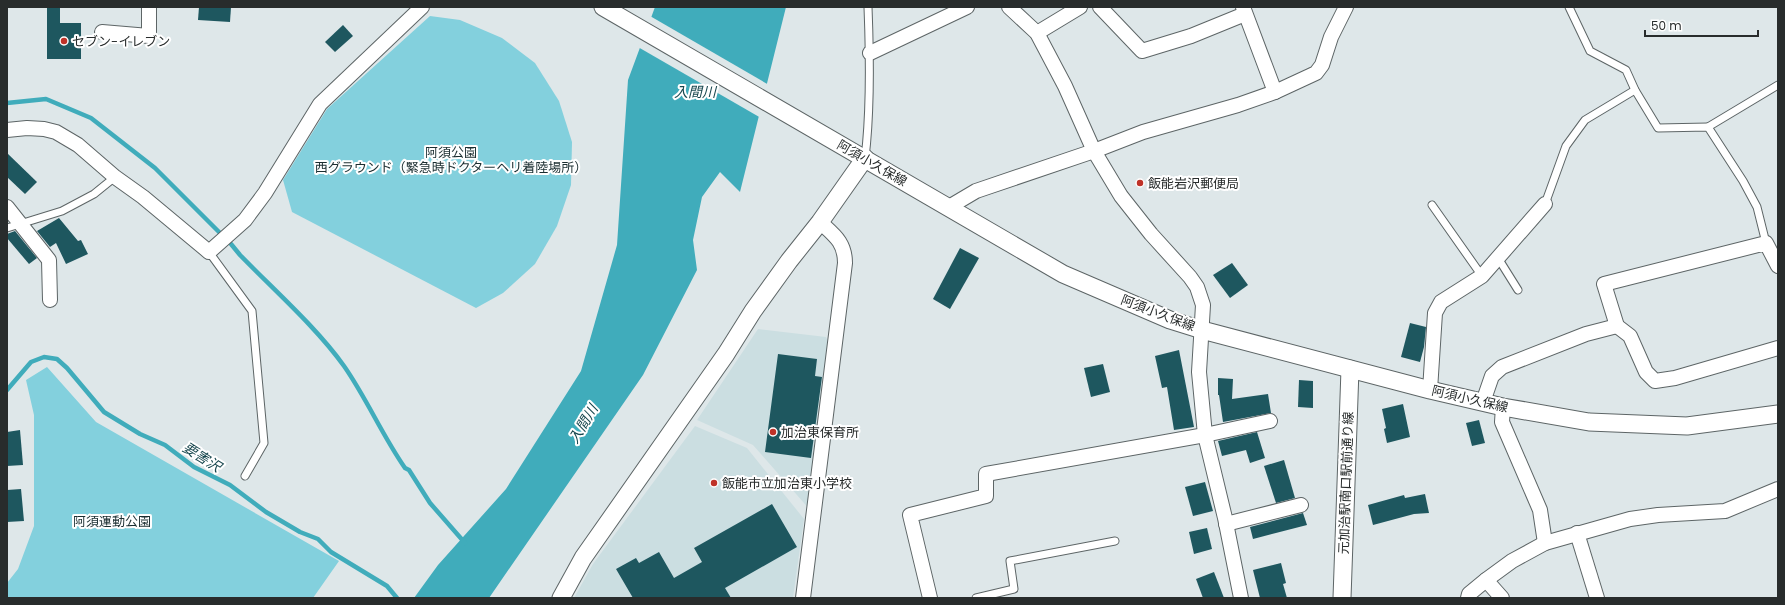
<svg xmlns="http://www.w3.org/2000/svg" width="1785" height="605" viewBox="0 0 1785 605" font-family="Poppins,'Noto Sans JP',sans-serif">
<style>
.built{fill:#cbdee1}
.green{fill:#83d0dd}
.water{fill:#40acbb}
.pier{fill:#dee7e9}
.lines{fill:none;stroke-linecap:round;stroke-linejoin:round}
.stream{stroke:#40acbb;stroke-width:4.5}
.building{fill:#1e575f}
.service-casing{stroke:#5d6566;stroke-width:9}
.minor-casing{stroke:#5d6566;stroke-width:16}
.tertiary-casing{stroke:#5d6566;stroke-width:19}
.service{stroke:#fff;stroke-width:7}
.minor{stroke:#fff;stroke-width:14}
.tertiary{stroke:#fff;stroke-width:17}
.poi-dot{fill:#bf3228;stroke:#fff;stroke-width:1.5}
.labels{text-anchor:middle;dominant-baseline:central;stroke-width:4;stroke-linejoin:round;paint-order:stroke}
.poi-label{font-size:13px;fill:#282c2c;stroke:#fff;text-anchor:start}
.park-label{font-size:13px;fill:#1a2d30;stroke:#fff}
.street-label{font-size:13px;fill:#282c2c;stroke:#fff}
.water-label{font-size:14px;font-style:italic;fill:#18474e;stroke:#fff}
</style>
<rect width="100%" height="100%" fill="#dee7e9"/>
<g class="built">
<polygon points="758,329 826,337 831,349 811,511 753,445 697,420"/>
<polygon points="695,426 747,448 804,519 793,598 574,598 593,564"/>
</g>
<g class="green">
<polygon points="430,16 460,20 502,38 535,63 559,101 572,142 571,185 557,226 535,264 503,293 476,308 292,212 283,180 327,109"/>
<polygon points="47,367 96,422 339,561 313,598 7,598 7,583 18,569 34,526 34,415 26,380"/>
</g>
<polygon class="water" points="655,7 786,7 740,192 720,172 702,197 693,240 697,270 643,375 489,598 414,598 438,565 506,489 581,371 617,245 628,80"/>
<polygon class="pier" points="650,16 769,85 761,118 638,47"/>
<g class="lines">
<g class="stream">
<path d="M7 103 46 99 91 118 155 168 231 244 240 255C274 290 316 327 344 366 367 399 382 435 405 468L409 470 430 503 465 543"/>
<polyline points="7,390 31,362 44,357 57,359 67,368 104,412 140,434 165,445 194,467 230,485 266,512 300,532 318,539 331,552 387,586 397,598"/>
</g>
</g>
<g class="building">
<polygon points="47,7 60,7 60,23 81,23 81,59 47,59"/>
<polygon points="199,7 231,7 230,22 198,20"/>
<polygon points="343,25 353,36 335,52 325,42"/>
<polygon points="7,153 37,182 25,194 7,177"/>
<polygon points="59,218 78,241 81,240 88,254 66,264 56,243 50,247 37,231"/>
<polygon points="15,231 37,258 29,264 7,238 7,234"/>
<polygon points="960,248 979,258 950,309 933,299"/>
<polygon points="1232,263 1248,285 1230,298 1213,275"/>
<polygon points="1410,323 1426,327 1424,347 1420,362 1401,357"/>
<polygon points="1179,350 1194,427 1174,430 1167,387 1162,388 1155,356"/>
<polygon points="778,354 817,359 815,376 822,377 811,458 765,452"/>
<polygon points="1103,364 1110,392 1091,397 1084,368"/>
<polygon points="1218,378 1233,379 1232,399 1268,394 1271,413 1223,422 1219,395 1218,395"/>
<polygon points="1299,380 1313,381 1313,408 1298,407"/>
<polygon points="1403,404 1410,437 1387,443 1384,429 1386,428 1382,409"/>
<polygon points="1479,420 1485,443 1472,446 1466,423"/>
<polygon points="20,430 23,465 7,466 7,432"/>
<polygon points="1257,432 1265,458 1250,463 1246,450 1222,456 1218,441"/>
<polygon points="1284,460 1295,498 1276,503 1264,466"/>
<polygon points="1205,482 1213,511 1193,516 1185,487"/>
<polygon points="21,489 24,521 7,522 7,490"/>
<polygon points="1425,494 1429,513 1414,514 1373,525 1368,505 1404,495 1405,498"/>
<polygon points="772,504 797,547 725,588 731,598 633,598 616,569 636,558 639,563 659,552 674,578 702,562 694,548"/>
<polygon points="1303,513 1307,525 1253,539 1250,527"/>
<polygon points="1207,528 1212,549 1194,554 1189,532"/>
<polygon points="1281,563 1286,583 1283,584 1287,598 1260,598 1253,570"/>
<polygon points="1214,572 1224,598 1203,598 1196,579"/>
</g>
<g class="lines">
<defs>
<g id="service">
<polyline points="1569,7 1590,51 1626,70 1635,90 1658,128 1708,127 1743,181 1757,207 1766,243"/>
<polyline points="1708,127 1778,85"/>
<path d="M865 158C871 109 870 57 868 7"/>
<polyline points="1545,204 1566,146 1585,120 1635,90"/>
<polyline points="1432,205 1482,276"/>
<polyline points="7,228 62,211 94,194 115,177"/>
<polyline points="209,252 252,311 264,443 245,476"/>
<polyline points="1498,258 1518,290"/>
<polyline points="976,598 1014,589 1010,561 1115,541"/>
</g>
<g id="minor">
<polyline points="1009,7 1037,33 1065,86 1094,151 1121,196 1151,234 1190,277 1197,287 1203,305 1199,372 1205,435 1225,518 1241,598"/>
<polyline points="1100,7 1142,51 1191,36 1245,14"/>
<polyline points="1243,7 1275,92"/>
<polyline points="102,32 149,36 149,7"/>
<polyline points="1037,33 1080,7"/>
<polyline points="870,53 967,7"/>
<polyline points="7,130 27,128 44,129 56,132 78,145 115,177 143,197 209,252 245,220 265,193 320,104 422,7"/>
<polyline points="7,207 49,260 50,300"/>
<polyline points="949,207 976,191 1094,151 1143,132 1238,105 1275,92 1316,73 1322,65 1331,37 1346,7"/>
<polyline points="1778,266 1766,243 1604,284 1617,326 1630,336 1646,372 1655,381 1675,378 1778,348"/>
<polyline points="1430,390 1435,313 1441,302 1482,276 1545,204"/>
<polyline points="1483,402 1492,376 1502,367 1586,334 1617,326"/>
<polyline points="1503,407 1502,422 1540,510 1545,543"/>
<polyline points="1226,524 1301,505"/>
<polyline points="1577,533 1597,598"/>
<polyline points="1486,580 1502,598"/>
<path d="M803 598 845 263C845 242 834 235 820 222"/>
<polyline points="930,598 910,515 986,496 986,474 1205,435 1270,421"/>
<polyline points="1468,598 1469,594 1486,580 1512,561 1545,543 1630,519 1658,515 1725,511 1778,489"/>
</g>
<g id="tertiary">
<polyline points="603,7 1063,274 1170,320 1202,330 1430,390 1503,407 1589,422 1687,426 1778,414"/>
<polyline points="561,598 583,558 726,354 753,311 789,261 820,222 865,158"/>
<polyline points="1342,598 1350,369"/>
</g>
</defs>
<use href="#service" class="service-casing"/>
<use href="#minor" class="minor-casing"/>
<use href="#tertiary" class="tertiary-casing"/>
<use href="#service" class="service"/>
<use href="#minor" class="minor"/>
<use href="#tertiary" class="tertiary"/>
</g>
<g class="poi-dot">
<circle cx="64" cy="41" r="4"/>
<circle cx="1140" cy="183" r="4"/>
<circle cx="773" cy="432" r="4"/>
<circle cx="714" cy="483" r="4"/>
</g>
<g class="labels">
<g class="poi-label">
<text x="72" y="41">セブン-イレブン</text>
<text x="1148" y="183">飯能岩沢郵便局</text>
<text x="781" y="432">加治東保育所</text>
<text x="722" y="483">飯能市立加治東小学校</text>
</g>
<g class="park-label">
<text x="451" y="152">阿須公園<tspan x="451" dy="15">西グラウンド（緊急時ドクターヘリ着陸場所）</tspan></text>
<text x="112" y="521">阿須運動公園</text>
</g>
<g class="street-label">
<text transform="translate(872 163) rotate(30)">阿須小久保線</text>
<text transform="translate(1158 313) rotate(21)">阿須小久保線</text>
<text transform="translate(1470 399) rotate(13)">阿須小久保線</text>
<text transform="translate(1346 483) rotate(-88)">元加治駅南口駅前通り線</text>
</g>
<g class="water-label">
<text x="695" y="92">入間川</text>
<text transform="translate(583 424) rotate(-59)">入間川</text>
<text transform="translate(202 457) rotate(32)">要害沢</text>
</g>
</g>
<rect width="1785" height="605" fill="none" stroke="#282c2c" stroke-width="16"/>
<path d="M1645 30v6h113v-6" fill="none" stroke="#282c2c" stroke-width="2"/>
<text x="1651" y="30" font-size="12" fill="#282c2c" stroke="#ffffff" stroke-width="3" paint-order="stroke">50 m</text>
</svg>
